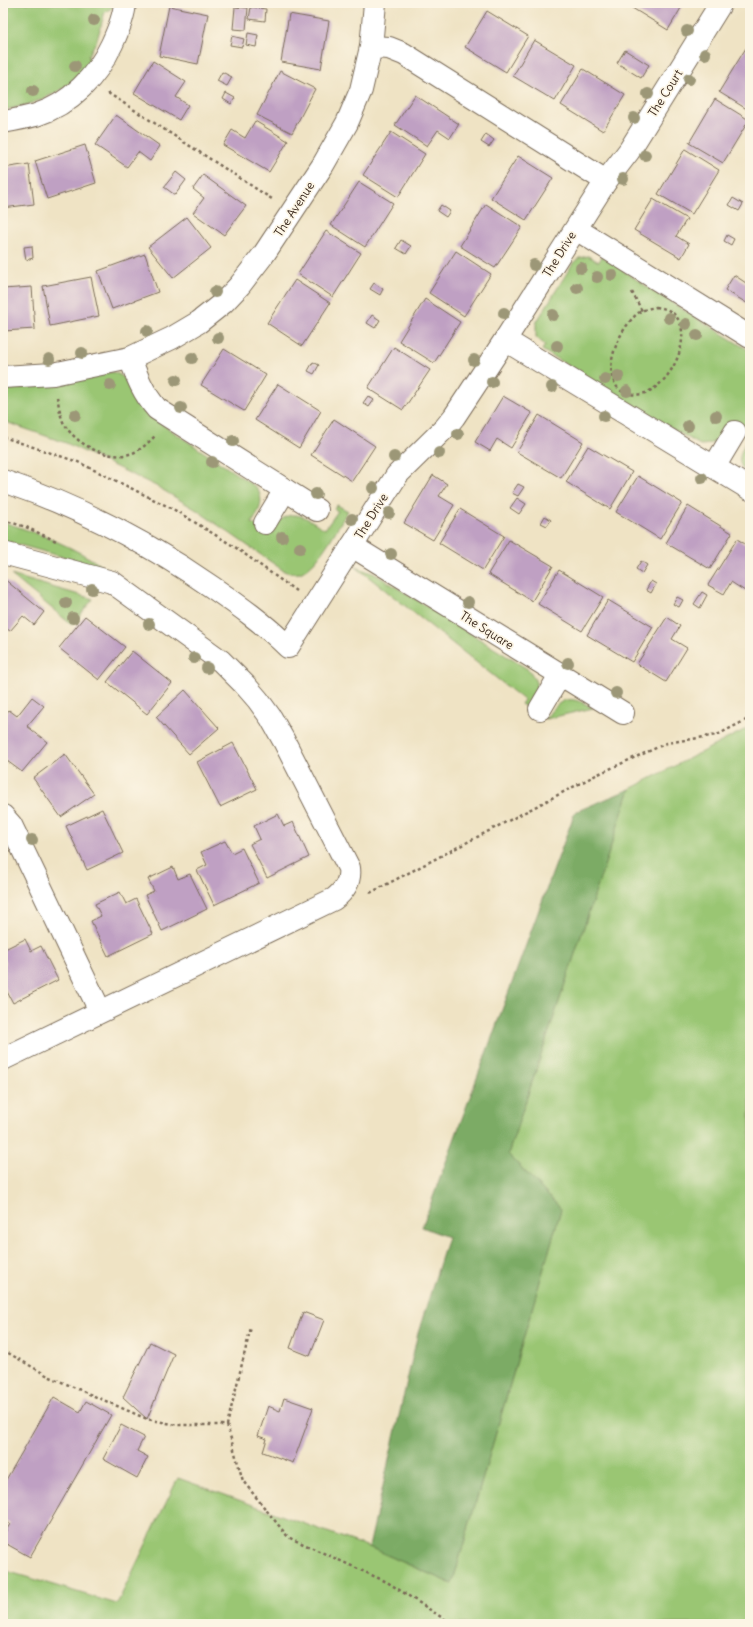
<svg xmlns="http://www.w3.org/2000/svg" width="753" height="1627" viewBox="0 0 753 1627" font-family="Delius,sans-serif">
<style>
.green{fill:#9ac673;stroke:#6a7848}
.forest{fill:#7bab65;stroke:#5b6a42}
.building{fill:#bfa0c3}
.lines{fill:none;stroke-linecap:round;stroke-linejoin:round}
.minor-casing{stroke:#7a6b58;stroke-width:24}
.path{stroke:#7a6b58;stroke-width:2.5;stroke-dasharray:3 3;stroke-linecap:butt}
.minor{stroke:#fff;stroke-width:22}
.tree{fill:#9c9777}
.labels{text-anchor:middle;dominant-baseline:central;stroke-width:3.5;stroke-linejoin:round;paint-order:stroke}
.street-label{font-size:12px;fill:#3b2a1e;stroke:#fcf5e5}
</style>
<rect width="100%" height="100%" fill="#fcf5e5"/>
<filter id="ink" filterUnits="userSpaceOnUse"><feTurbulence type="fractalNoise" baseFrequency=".025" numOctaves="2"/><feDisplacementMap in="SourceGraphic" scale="8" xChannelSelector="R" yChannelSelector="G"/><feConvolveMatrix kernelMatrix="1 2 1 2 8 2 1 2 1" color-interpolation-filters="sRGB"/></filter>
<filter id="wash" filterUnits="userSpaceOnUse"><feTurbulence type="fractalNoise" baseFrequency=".012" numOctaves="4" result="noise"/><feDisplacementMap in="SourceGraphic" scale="16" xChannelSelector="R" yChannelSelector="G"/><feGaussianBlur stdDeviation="0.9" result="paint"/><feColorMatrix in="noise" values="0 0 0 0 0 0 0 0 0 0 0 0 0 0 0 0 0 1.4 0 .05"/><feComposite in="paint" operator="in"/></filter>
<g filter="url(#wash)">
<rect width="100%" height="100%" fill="#efe3c4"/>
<g class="green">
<path d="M3 3H113L112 8 105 12 104 15 97 40 88 56 90 61C73 90 35 105 3 110Z"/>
<path d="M588 256 599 262 602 256 656 293 750 351V475C732 463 742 451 748 436L729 425C722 437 715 445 700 445L542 350 545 345 536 337V323L573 263 579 258Z"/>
<path d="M112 372C126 375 129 385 134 397 137 403 143 410 148 415L256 487C265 500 260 510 252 523L271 534C274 530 277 523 282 519 297 508 312 522 325 529L338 511 334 509 337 505 348 511C336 529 322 559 305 570 299 575 291 574 284 571L195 509 156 486 66 443 3 421V390L53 384Z"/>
<path d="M3 522C38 533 76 547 106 569L13 543 3 542Z"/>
<path d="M356 567 375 574 529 670C541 687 537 690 529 707L546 718C562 696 570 695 593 708L546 719 521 704 524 700Z"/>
<polygon points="11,575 93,599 72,625"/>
<polygon points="750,727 750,1624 3,1624 3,1570 117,1604 178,1478 369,1547 452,1584 561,1209 508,1154 630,789"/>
</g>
<polygon class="forest" points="630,789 508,1154 561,1209 452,1584 369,1547 418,1333 448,1237 422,1227 575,812"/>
<g id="blocks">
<g class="building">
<rect x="287" y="3" width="41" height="2"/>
<polygon points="624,3 684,3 668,30"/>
<polygon points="169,6 208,14 198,64 159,56"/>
<polygon points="235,7 248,8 246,30 233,29"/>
<polygon points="251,7 266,9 265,21 249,19"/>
<polygon points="487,11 528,36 506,72 465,47"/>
<polygon points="289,14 329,21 321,69 281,62"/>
<polygon points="248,33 258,35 256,47 246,45"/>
<polygon points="232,36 244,39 242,47 230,45"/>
<polygon points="534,40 576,65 555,101 513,76"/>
<polygon points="746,48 750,50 750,111 719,92"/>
<polygon points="625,50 649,65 641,78 617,63"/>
<polygon points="153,61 186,82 176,97 188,105 179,120 134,93"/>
<polygon points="583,69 625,95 603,131 561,105"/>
<polygon points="280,71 315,89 292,133 257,115"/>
<polygon points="222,72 232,77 227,86 217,81"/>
<polygon points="226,93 235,98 231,104 223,99"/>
<polygon points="415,95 459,124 450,138 438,130 427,146 395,125"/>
<polygon points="715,99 749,120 723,163 689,143"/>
<polygon points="116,115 160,146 150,161 138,152 127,167 95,145"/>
<polygon points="255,121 288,141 269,172 223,145 232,130 245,138"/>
<polygon points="391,132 425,154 398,197 363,175"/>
<polygon points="486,134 494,140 489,147 481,142"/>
<polygon points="85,145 96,183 47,199 35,161"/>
<polygon points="685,149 719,170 692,214 658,194"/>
<polygon points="518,156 553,178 526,220 491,198"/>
<polygon points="29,164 34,204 3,208 3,168"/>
<polygon points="176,172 186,180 175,195 164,187"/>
<polygon points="203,175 246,206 224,235 193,213 204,198 193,189"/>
<polygon points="359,182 393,203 365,247 331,225"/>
<polygon points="733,198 743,204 739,211 729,205"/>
<polygon points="653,199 687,219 676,236 689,244 681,258 634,230"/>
<polygon points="486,204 522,227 495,268 460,246"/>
<polygon points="441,205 450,211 446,217 437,211"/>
<polygon points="187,217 211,248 173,278 148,247"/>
<polygon points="326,231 361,253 333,297 298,274"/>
<polygon points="727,235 734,239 731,245 724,241"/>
<polygon points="401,240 411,246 406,254 396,248"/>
<polygon points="32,246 33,258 26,260 24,247"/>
<polygon points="456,251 491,274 464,316 429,293"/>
<polygon points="145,254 158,292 112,309 98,271"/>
<polygon points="734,275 746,283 750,276 750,305 725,290"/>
<polygon points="91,277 99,316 50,326 43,286"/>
<polygon points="295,280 330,303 302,346 267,323"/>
<polygon points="374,283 383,289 380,295 370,289"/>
<polygon points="32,287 35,329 3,331 3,289"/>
<polygon points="425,299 460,322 434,363 399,341"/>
<polygon points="372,315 380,320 375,328 367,323"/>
<polygon points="394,347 430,370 403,410 368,388"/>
<polygon points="224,349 266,375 244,411 201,385"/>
<polygon points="313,362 319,365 314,374 308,371"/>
<polygon points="278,384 321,411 299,448 255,420"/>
<polygon points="368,396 374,400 369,407 363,403"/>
<polygon points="503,396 532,413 511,448 497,439 490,451 475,442"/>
<polygon points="539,415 583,442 561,478 517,452"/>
<polygon points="334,419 375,446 352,481 311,455"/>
<polygon points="588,446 632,472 610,509 566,482"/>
<polygon points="433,475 447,484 439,496 454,505 433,540 404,523"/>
<polygon points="638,476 682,503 660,539 616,512"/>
<polygon points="518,484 524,487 518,496 512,493"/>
<polygon points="517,498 526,504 519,514 510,508"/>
<polygon points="688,506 732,533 710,569 666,543"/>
<polygon points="460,509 504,536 483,570 439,543"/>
<polygon points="545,516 551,520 547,526 541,523"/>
<polygon points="737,539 750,547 750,582 745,591 731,582 724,594 708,585"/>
<polygon points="509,540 553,566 532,601 488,574"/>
<polygon points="641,561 647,565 642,573 636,569"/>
<polygon points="559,570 603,597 582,631 538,604"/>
<polygon points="3,578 44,612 34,625 23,616 10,631 3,626"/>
<polygon points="651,581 656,584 651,593 646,590"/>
<polygon points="702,592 707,595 700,608 694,604"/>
<polygon points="677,597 683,600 679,607 673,604"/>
<polygon points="608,600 653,627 632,662 587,635"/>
<polygon points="85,616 125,647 99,680 59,648"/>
<polygon points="667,617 680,626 672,639 687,648 666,682 637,664"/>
<polygon points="132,651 172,683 147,714 107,682"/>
<polygon points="185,690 219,728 189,754 156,717"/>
<polygon points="32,697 44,706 27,726 47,742 22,772 3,758 3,717 9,710 17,716"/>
<polygon points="233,743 257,789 220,807 197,762"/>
<polygon points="65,754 94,794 61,817 33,778"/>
<polygon points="102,809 123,853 87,870 66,826"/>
<polygon points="278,814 284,826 293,822 309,857 267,878 250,844 260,839 254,826"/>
<polygon points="225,841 232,853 242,848 259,883 214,905 197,870 207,865 201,852"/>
<polygon points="173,867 178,879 190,874 207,909 162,931 145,895 154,891 148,879"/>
<polygon points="120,892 126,904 136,899 153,934 108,956 91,921 101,916 95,904"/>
<polygon points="25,939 31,951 41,946 58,980 13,1003 3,984 3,964 6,963 3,957 3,950"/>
<polygon points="303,1312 324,1320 310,1356 290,1348"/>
<polygon points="150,1342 174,1354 147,1419 123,1397"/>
<polygon points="54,1397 80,1412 86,1401 111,1415 30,1557 3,1542 3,1536 10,1524 3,1520 3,1485"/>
<polygon points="284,1398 313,1408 293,1463 263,1452 267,1439 258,1436 268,1406 280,1411"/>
<polygon points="121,1425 144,1437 137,1451 148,1457 137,1478 103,1459"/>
</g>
</g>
</g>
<g filter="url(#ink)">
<use href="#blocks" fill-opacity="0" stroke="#7a6b58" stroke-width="1"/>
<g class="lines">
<defs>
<g id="minor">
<polyline points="371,47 389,48 404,54 606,181"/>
<path d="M3 122C14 120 25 118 36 115 71 104 97 76 112 44 118 31 124 17 125 3"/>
<polyline points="576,229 750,337"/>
<polyline points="505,340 750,489"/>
<path d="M130 358C137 377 143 393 157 409L317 510"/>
<polyline points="3,377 53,374 130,358 172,338 199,322 223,303 240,285 264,254 323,165 347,123 361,90 371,47 375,3"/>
<polyline points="714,467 735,432"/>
<path d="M3 481C77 506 147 542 212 587 238 605 265 624 288 647L397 475 445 428 454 417 505 340 606 181 629 151 721 3"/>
<polyline points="265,523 285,490"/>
<polyline points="352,546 623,713"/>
<path d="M3 553 112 582 221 661 245 685 258 700 271 718 284 741 349 868C351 882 344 891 334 899L3 1059"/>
<polyline points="540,709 560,675"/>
<polyline points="3,816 11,825 100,1011"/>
</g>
</defs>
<use href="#minor" class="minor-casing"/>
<g class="path">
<polyline points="108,93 272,199"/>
<polyline points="632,292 642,311"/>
<path d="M656 307C710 312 670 403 630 394 625 393 622 392 619 389 599 370 622 323 641 311 646 309 651 308 656 307Z"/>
<path d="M57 397C59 405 60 416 64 424 77 446 113 464 137 451 144 447 150 441 156 435"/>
<polyline points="3,437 78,462 173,509 235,547 296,591"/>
<polyline points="3,520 26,527 58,542"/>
<polyline points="370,893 596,775 667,743 717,735 750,718"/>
<polyline points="3,1350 48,1376 147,1419 177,1425 227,1425 251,1327"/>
<polyline points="227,1425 243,1481 288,1537 387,1582 452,1624"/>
</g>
<use href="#minor" class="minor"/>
</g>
<g class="tree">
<circle cx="94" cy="20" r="6"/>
<circle cx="687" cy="31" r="6"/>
<circle cx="705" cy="54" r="6"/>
<circle cx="75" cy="66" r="6"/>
<circle cx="689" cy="79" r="6"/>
<circle cx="33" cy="91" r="6"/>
<circle cx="648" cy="94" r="6"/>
<circle cx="634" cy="118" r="6"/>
<circle cx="645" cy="155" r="6"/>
<circle cx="623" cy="179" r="6"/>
<circle cx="534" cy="265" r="6"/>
<circle cx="581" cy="268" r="6"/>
<circle cx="612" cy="275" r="6"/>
<circle cx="597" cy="277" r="6"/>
<circle cx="577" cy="288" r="6"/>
<circle cx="215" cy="292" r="6"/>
<circle cx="504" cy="313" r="6"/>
<circle cx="553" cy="315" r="6"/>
<circle cx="669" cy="318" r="6"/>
<circle cx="686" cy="324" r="6"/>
<circle cx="147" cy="331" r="6"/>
<circle cx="697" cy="335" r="6"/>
<circle cx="218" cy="338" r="6"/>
<circle cx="557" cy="346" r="6"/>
<circle cx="82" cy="353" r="6"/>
<circle cx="192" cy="358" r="6"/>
<circle cx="49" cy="359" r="6"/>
<circle cx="474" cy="360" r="6"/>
<circle cx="618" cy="376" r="6"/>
<circle cx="605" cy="379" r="6"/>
<circle cx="176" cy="380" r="6"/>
<circle cx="492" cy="382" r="6"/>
<circle cx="110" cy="385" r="6"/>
<circle cx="552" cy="387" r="6"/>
<circle cx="627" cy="391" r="6"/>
<circle cx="181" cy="408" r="6"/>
<circle cx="75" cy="415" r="6"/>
<circle cx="604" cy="416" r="6"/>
<circle cx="716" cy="416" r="6"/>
<circle cx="688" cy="426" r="6"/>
<circle cx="458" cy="434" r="6"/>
<circle cx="233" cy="441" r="6"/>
<circle cx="439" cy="453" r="6"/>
<circle cx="394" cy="457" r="6"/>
<circle cx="212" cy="462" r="6"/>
<circle cx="702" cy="478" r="6"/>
<circle cx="373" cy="488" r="6"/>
<circle cx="316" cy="494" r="6"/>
<circle cx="389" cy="513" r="6"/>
<circle cx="352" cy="519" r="6"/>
<circle cx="282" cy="537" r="6"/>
<circle cx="300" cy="548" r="6"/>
<circle cx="391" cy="554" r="6"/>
<circle cx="92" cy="589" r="6"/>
<circle cx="468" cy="602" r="6"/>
<circle cx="66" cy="603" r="6"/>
<circle cx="73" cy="618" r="6"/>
<circle cx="149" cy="624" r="6"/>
<circle cx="194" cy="658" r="6"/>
<circle cx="568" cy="663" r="6"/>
<circle cx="207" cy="668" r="6"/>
<circle cx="616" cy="693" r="6"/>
<circle cx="32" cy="840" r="6"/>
</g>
</g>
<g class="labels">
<g class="street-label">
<text transform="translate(665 93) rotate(-58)">The Court</text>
<text transform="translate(294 209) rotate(-57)">The Avenue</text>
<text transform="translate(559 254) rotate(-58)">The Drive</text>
<text transform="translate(371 516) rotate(-58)">The Drive</text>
<text transform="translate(487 630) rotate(32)">The Square</text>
</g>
</g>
<rect width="753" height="1627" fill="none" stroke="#fcf5e5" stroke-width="16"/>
</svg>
